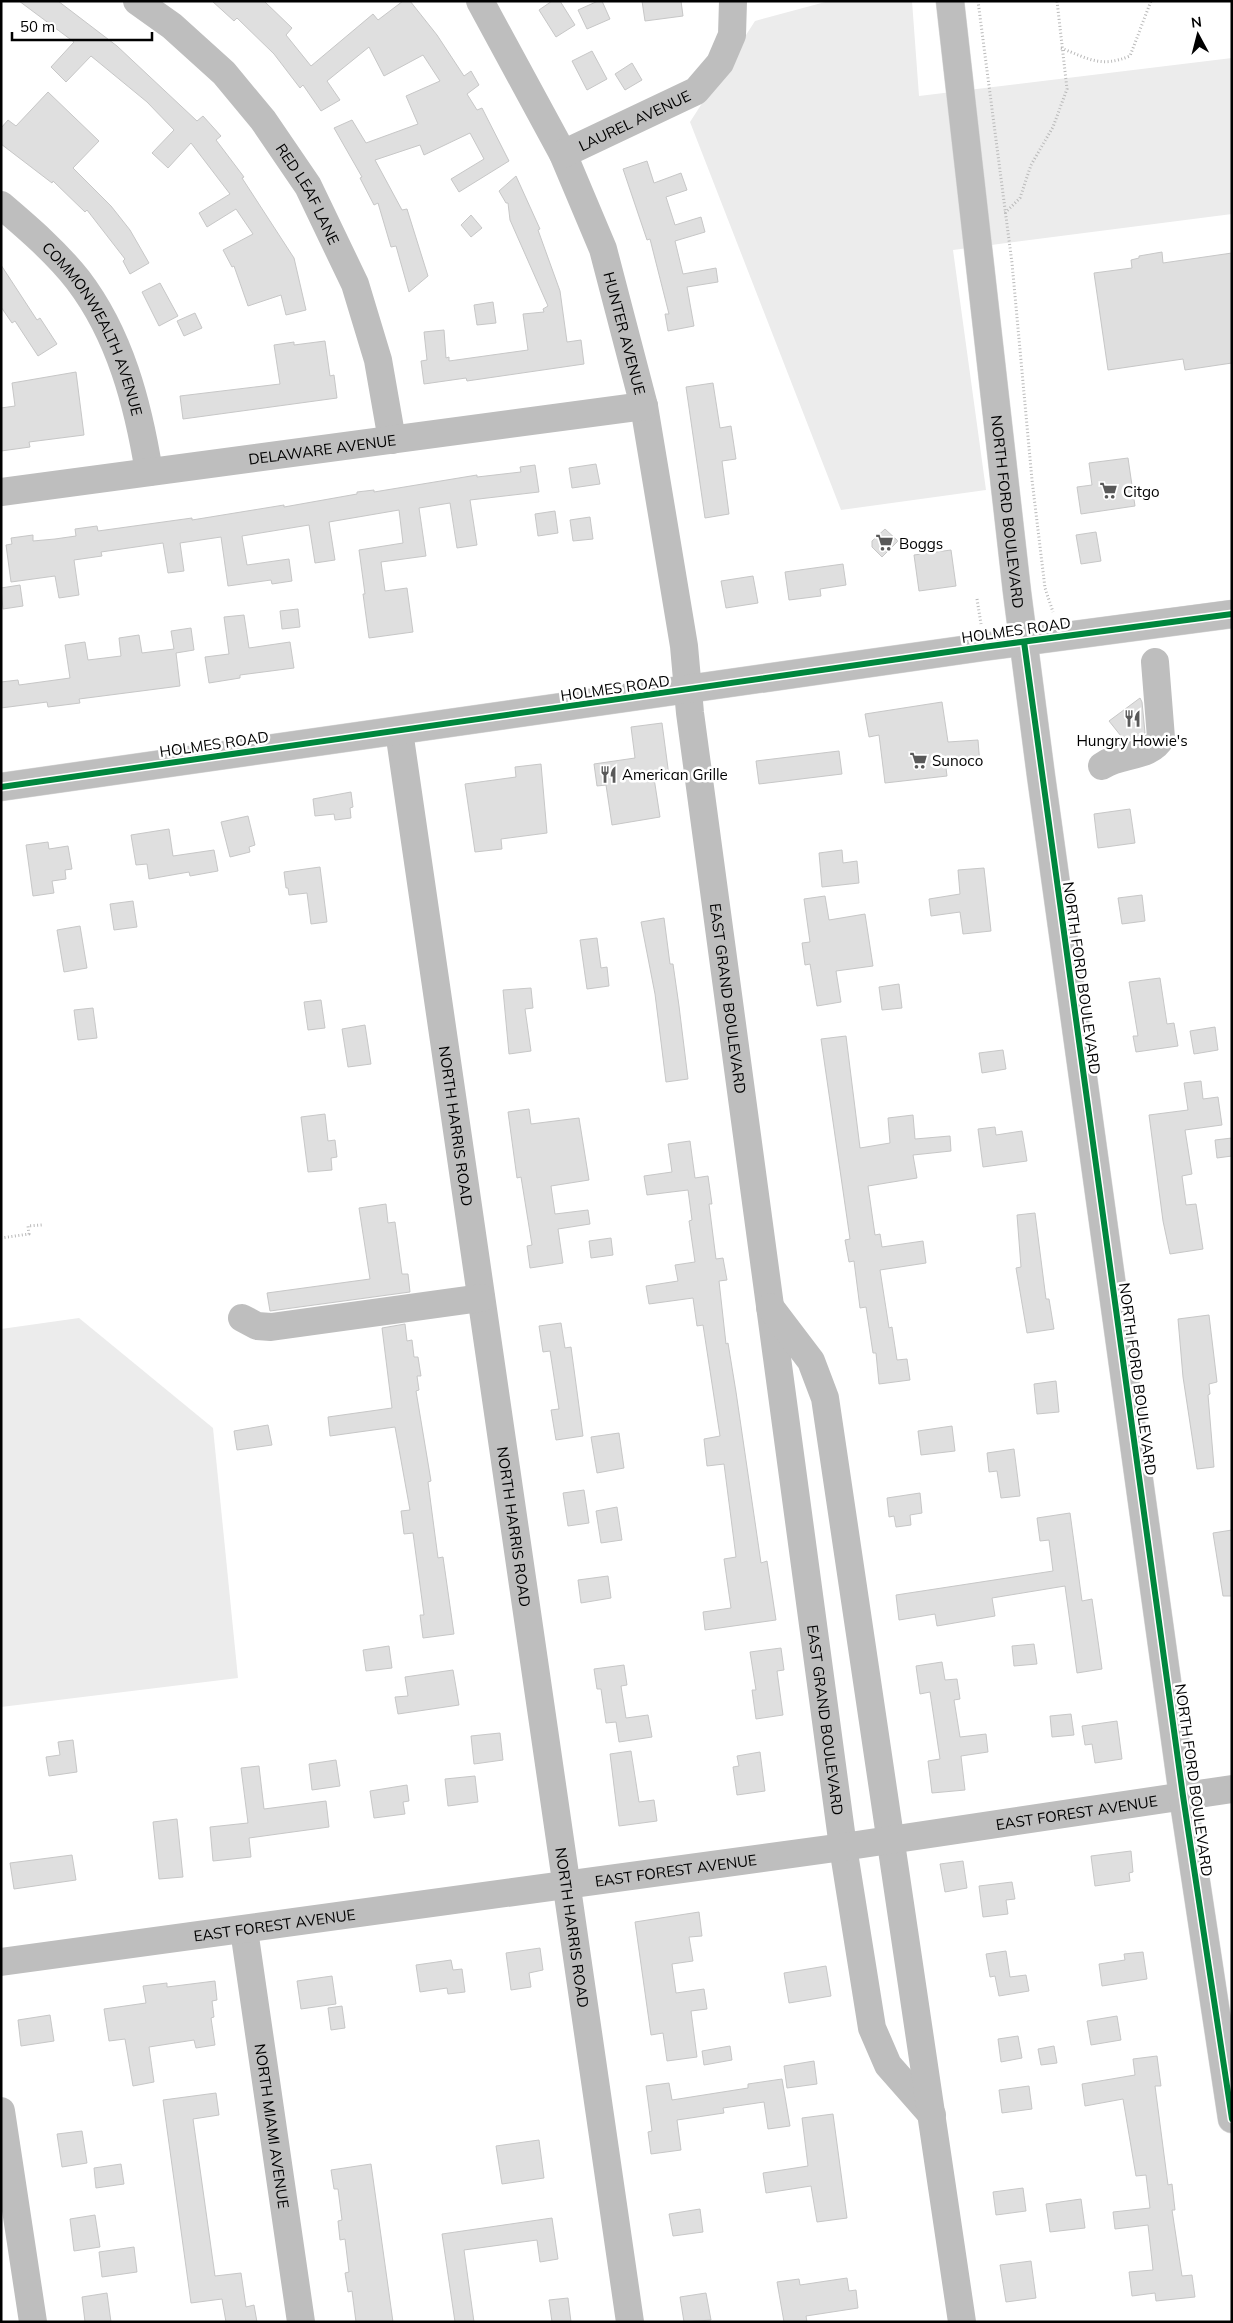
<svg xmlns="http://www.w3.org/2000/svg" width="1233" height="2323" viewBox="0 0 1233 2323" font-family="Mulish,sans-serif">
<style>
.green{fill:#ececec}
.building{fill:#dfdfdf;stroke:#c7c7c7}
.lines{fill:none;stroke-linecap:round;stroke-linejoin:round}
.major-casing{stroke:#dbdbdb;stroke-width:29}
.path{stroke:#b9b9b9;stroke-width:3;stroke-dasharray:1 2.5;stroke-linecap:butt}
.minor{stroke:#bebebe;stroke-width:28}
.major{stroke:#bebebe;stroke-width:28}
.cycleway-casing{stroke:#fff;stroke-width:9}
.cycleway{stroke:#00873e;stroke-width:6}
.labels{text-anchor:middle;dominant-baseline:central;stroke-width:5;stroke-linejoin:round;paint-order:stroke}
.street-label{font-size:15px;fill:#000;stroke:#fff}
.poi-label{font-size:15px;fill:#000;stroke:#fff;text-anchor:start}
</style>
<rect width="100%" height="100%" fill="#fff"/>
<g class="green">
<polygon points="829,1 912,1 919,96 1232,58 1232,214 953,250 986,490 841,510 690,122 755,21"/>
<polygon points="79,1318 213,1428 238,1678 1,1707 1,1329"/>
</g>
<g class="building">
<polygon points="19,1 58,1 117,46 197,121 203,116 221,136 216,140 244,177 242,178 294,258 306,310 286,315 281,295 248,306 234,266 232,267 223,250 253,234 236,209 207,227 199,213 230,194 191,143 168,168 152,153 174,130 147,102 91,56 66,82 51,67 74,42"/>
<polygon points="212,1 264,1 292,28 286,35 311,66 373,14 378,20 403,1 410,1 437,35 464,76 471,71 479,85 467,94 477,110 482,108 509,161 459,192 451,179 484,159 470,133 424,155 420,145 375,160 402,210 407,209 428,276 409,292 396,246 391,247 378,203 374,205 360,178 362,177 334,128 352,120 366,143 418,124 406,96 440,81 423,55 384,76 369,47 327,81 340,100 321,111 303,85 300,88 274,54 237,18 234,21"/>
<polygon points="552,1 560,1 575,25 556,37 539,10"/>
<polygon points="598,1 602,1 610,19 587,29 578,10"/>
<polygon points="642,1 681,1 683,16 645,21"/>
<polygon points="592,51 607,79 587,90 572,61"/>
<polygon points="632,63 642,80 625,90 615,74"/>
<polygon points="48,92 99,141 73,168 111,206 130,230 149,263 130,274 123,261 125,259 87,210 85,212 53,181 52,183 1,144 1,128 8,120 16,126"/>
<polygon points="647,161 654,183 681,173 687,190 666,197 675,225 701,217 705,232 675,241 683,274 716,268 718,282 687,287 694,326 668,331 665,314 669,314 650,239 647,240 623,169"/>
<polygon points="516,176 540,229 538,230 560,291 567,342 581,340 584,364 467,381 466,378 424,384 421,361 427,360 424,332 444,330 446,358 449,357 449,361 528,350 523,314 544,312 543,309 548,306 510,220 508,203 506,203 499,191"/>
<polygon points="471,215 482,228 471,237 461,225"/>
<polygon points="1162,252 1163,263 1232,253 1232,363 1185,370 1183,359 1108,370 1094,273 1132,268 1131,260 1139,258 1139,256"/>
<polygon points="1,265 37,320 40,318 57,344 38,356 15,321 12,323 1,307"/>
<polygon points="160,283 178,316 159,326 142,292"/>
<polygon points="493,302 496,323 477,325 474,305"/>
<polygon points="195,313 202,328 184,336 177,321"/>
<polygon points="325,341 330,376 334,375 337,398 183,419 180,396 280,384 274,345 294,342 294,345"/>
<polygon points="76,372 84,435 29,442 30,447 1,451 1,408 15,406 12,383"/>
<polygon points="713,383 720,428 731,426 736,459 722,461 729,514 705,518 686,387"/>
<polygon points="1128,458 1135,506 1081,514 1077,487 1092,485 1089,463"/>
<polygon points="596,464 600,484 572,488 569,468"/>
<polygon points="535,465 539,492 470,500 477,545 457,548 450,503 419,508 426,556 381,562 385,591 407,588 413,632 369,638 363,594 365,594 359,550 403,543 399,510 329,522 335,560 315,563 309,525 242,536 247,565 289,559 292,581 272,584 271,580 228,586 221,537 180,543 184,571 168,573 163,543 101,552 102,556 74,560 79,595 59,598 55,576 11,582 6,545 12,544 11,538 33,535 33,541 55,539 76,536 75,529 97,526 98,531 192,518 192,520 284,505 284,507 357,494 357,492 374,490 374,492 477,475 477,477 521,472 520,467"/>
<polygon points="555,511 558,533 538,536 535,514"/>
<polygon points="590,517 593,539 573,541 570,520"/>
<polygon points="885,529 898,541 882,557 872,547 872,541"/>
<polygon points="1096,532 1101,561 1081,564 1076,535"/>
<polygon points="951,550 956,586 919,591 914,555"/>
<polygon points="843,564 846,585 820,589 821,596 789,600 785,572"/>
<polygon points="753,576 758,603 726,608 721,581"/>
<polygon points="20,585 23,606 3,609 1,588"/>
<polygon points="298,609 300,627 282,629 280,611"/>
<polygon points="244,615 249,648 290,642 294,668 240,675 240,678 209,683 205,657 229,654 224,617"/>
<polygon points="191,628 194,650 176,653 180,686 79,699 80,703 48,707 47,702 1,708 1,682 18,680 19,685 70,678 65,645 85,642 88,660 121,656 119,638 139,635 142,653 174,649 171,631"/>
<polygon points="1140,698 1142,702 1145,733 1125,741 1109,721"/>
<polygon points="942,702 948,742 978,740 980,765 946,768 947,776 885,783 879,735 869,737 865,714"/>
<polygon points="662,723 669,776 654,778 660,817 612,825 606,785 597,786 594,764 635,758 631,727"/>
<polygon points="839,751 842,774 759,784 756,761"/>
<polygon points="541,764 547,833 501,839 502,849 475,852 465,784 516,777 515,767"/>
<polygon points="351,792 353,807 350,808 351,818 335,820 334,814 315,816 313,799"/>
<polygon points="1130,809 1135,843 1098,848 1094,814"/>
<polygon points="248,816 255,845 249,847 250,852 230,857 221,822"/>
<polygon points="169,829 173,856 214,850 218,871 190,876 189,872 149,879 147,864 136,865 131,835"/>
<polygon points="48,842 49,849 68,846 72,869 65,870 66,879 52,881 54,893 33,896 26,845"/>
<polygon points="842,850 843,863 857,861 859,883 822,887 819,853"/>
<polygon points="320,867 327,922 311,924 307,893 289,895 288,888 286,888 284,872"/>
<polygon points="984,868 991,931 963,934 960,912 931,916 929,899 960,894 958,870"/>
<polygon points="1142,895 1145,921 1122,924 1118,898"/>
<polygon points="825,896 829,920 865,914 873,966 836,971 841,1002 817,1006 810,964 805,965 802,943 810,942 804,899"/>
<polygon points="133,901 137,927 114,930 110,904"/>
<polygon points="664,918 670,964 673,964 679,1006 688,1079 666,1082 655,994 641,922"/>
<polygon points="80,926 87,968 64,972 57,930"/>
<polygon points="597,938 601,968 607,967 609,986 587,989 580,940"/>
<polygon points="1160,978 1167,1024 1174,1023 1178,1046 1136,1052 1133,1036 1138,1036 1129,982"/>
<polygon points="899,984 902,1008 882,1010 879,987"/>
<polygon points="531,988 533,1008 525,1009 531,1051 509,1054 503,990"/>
<polygon points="321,1000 325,1028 308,1030 304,1002"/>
<polygon points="93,1008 97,1038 78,1040 74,1010"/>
<polygon points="365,1025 371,1064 348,1067 342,1029"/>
<polygon points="1215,1027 1218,1050 1194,1054 1190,1031"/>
<polygon points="846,1036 860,1148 890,1143 888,1118 913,1115 915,1139 950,1136 951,1151 913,1155 917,1178 868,1186 875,1235 880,1234 882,1247 923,1241 926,1263 880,1270 889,1328 892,1327 897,1360 907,1359 910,1380 879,1384 876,1353 873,1353 866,1307 860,1308 854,1261 849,1262 845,1240 850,1239 821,1039"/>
<polygon points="1003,1050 1006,1069 982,1073 979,1053"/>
<polygon points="1201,1081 1203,1099 1218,1097 1222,1125 1185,1130 1192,1174 1182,1176 1186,1205 1196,1204 1203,1249 1170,1254 1163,1221 1149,1115 1188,1110 1184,1083"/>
<polygon points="529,1109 531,1124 579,1118 589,1180 551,1186 555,1214 588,1210 590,1224 558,1229 563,1263 530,1268 527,1246 532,1245 521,1177 517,1178 508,1112"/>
<polygon points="325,1114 328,1141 335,1140 337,1157 331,1158 332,1170 308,1172 301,1117"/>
<polygon points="995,1127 996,1135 1022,1131 1027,1161 983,1167 978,1129"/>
<polygon points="1232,1138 1232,1156 1217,1158 1215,1140"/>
<polygon points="690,1141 695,1178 708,1176 712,1204 709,1204 716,1259 723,1258 727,1280 719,1281 726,1344 728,1343 736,1392 761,1563 767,1561 776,1620 705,1630 703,1612 731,1608 724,1559 736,1557 724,1464 707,1466 704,1439 720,1436 703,1325 697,1326 693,1298 649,1304 646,1286 678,1281 675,1265 695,1262 689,1221 692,1220 688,1190 647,1195 644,1176 672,1172 668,1144"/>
<polygon points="386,1204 388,1223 395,1222 402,1274 408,1274 410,1292 270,1311 267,1293 370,1279 359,1208"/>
<polygon points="1035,1213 1046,1299 1049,1299 1054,1329 1027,1333 1016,1268 1021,1267 1017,1215"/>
<polygon points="611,1238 613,1255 591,1258 589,1241"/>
<polygon points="1209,1315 1217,1382 1209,1384 1210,1394 1208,1395 1214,1467 1197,1469 1183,1377 1178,1319"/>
<polygon points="561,1323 565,1348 571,1347 583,1436 556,1440 551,1410 559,1409 550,1351 543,1352 539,1326"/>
<polygon points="405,1324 407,1341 412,1340 414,1357 418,1357 421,1376 417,1376 419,1390 416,1391 431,1481 428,1482 438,1558 443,1557 454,1634 423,1638 420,1615 424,1615 413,1533 404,1534 401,1511 410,1510 395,1427 330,1436 328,1417 392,1408 382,1328"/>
<polygon points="1056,1381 1059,1412 1037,1414 1034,1384"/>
<polygon points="268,1425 272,1445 237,1450 234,1431"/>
<polygon points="952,1426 955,1451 921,1455 918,1431"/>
<polygon points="619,1433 624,1468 597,1473 591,1437"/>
<polygon points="1014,1449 1020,1496 1001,1498 997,1471 989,1472 987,1453"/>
<polygon points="584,1490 589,1523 568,1526 563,1493"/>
<polygon points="920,1493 922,1513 910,1515 911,1525 896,1527 894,1516 889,1517 887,1498"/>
<polygon points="617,1507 622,1540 601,1543 596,1511"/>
<polygon points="1070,1513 1082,1601 1092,1599 1102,1669 1077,1673 1065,1586 992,1598 995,1616 937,1626 935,1614 899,1620 896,1595 1053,1571 1049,1540 1040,1541 1037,1518"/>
<polygon points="1232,1530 1232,1596 1223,1596 1213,1533"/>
<polygon points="608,1576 611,1598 581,1603 578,1580"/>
<polygon points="1034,1644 1037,1664 1014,1666 1012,1646"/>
<polygon points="389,1646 392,1668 366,1671 363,1650"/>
<polygon points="781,1648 784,1670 777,1671 783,1715 756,1719 752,1690 756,1690 750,1652"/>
<polygon points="942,1662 945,1680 957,1679 960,1699 954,1700 960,1737 986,1734 988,1752 961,1756 965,1790 932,1793 928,1761 940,1759 930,1692 920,1694 916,1666"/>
<polygon points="624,1665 627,1685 621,1686 626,1718 648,1715 652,1737 619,1742 616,1722 606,1723 601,1689 597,1689 594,1669"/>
<polygon points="453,1670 459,1705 398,1714 395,1697 408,1696 405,1677"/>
<polygon points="1071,1714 1074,1735 1052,1737 1050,1716"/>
<polygon points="1117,1721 1122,1759 1095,1763 1092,1744 1085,1745 1082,1726"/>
<polygon points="500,1733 503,1760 474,1764 471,1736"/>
<polygon points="73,1740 77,1772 49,1776 46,1757 60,1755 58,1742"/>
<polygon points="631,1751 639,1802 654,1800 657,1821 619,1826 610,1754"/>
<polygon points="760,1752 765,1791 737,1795 733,1767 739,1766 737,1756"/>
<polygon points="336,1760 340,1786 312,1790 309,1764"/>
<polygon points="259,1766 264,1809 326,1801 329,1827 249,1838 251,1857 213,1861 210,1827 248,1823 241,1768"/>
<polygon points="475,1776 478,1802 448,1806 445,1779"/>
<polygon points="407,1785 409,1801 403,1802 405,1814 374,1818 370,1791"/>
<polygon points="177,1819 183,1877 159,1879 153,1822"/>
<polygon points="1131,1851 1133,1872 1129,1873 1130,1881 1095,1886 1091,1856"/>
<polygon points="72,1855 76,1880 14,1889 10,1863"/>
<polygon points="963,1861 967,1888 945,1892 940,1864"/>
<polygon points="1012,1882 1015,1899 1006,1900 1008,1914 983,1917 979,1886"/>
<polygon points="699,1912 702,1936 689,1937 693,1961 672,1964 676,1993 704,1989 707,2009 691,2011 697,2057 667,2061 663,2033 651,2035 635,1922"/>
<polygon points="540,1948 543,1970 529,1973 531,1987 511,1990 506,1953"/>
<polygon points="1006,1951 1010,1977 1026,1975 1029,1991 999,1996 995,1976 990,1977 986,1954"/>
<polygon points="1143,1952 1147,1979 1102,1986 1099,1964 1125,1960 1124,1954"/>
<polygon points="451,1960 453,1970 462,1969 465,1992 448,1994 447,1988 420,1992 416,1965"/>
<polygon points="826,1966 831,1996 789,2003 784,1973"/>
<polygon points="332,1976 336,2004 301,2009 297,1981"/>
<polygon points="215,1981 217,2000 212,2001 214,2017 211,2018 215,2045 196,2048 194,2040 149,2047 154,2082 133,2086 125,2039 109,2041 104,2009 146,2003 143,1986 167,1983 167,1987"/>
<polygon points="342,2006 345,2028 331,2030 328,2008"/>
<polygon points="50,2015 54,2041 21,2046 18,2020"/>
<polygon points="1117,2016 1121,2040 1091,2045 1087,2021"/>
<polygon points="1018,2036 1022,2058 1001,2062 998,2039"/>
<polygon points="730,2046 732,2060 704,2065 702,2051"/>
<polygon points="1054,2046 1057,2063 1041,2065 1038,2049"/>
<polygon points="1157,2056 1161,2086 1155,2086 1168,2185 1172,2184 1175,2210 1172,2210 1182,2276 1192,2275 1195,2297 1156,2301 1155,2293 1132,2296 1129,2272 1153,2270 1148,2225 1115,2229 1113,2212 1150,2208 1146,2175 1136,2176 1123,2099 1085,2106 1082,2084 1135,2075 1133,2059"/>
<polygon points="814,2061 817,2084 787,2088 784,2066"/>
<polygon points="782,2079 790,2126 768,2129 764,2102 723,2108 724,2113 677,2120 681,2150 651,2154 648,2132 652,2131 646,2086 669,2083 672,2100 748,2088 748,2084"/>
<polygon points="1029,2086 1032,2109 1002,2113 999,2090"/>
<polygon points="216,2093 219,2115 193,2119 215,2276 241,2273 246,2307 254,2305 257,2322 226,2322 222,2299 191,2303 163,2100"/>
<polygon points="833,2114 847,2218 817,2222 811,2186 766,2193 763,2173 808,2166 802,2118"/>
<polygon points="82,2131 87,2163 62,2167 57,2134"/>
<polygon points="539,2140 544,2178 502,2184 496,2146"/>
<polygon points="121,2164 124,2184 96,2188 94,2168"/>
<polygon points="371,2164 376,2200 393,2322 356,2322 352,2291 348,2292 345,2273 349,2272 345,2239 340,2240 338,2221 342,2220 338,2189 334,2189 331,2170"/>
<polygon points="1023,2188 1026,2211 996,2215 993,2192"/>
<polygon points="1081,2199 1085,2228 1050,2232 1046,2204"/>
<polygon points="700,2209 703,2232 673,2236 669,2214"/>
<polygon points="95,2215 100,2247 74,2251 70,2219"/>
<polygon points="552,2218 558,2259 540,2262 537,2240 464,2250 474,2322 455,2322 442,2234"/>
<polygon points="134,2247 137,2272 102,2277 99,2252"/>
<polygon points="1031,2261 1036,2298 1006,2302 1000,2265"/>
<polygon points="847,2278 849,2291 856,2290 858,2308 806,2316 807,2322 784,2322 777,2282 799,2279 800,2285"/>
<polygon points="107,2293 111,2322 85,2322 82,2297"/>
<polygon points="706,2293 711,2320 684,2322 680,2297"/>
<polygon points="568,2298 571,2322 552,2322 549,2300"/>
</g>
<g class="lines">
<defs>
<g id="major">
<path id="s9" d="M950 1 1017 592 1041 776 1183 1796 1232 2119"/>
<polyline points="1,787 983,647 1232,614"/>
</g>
</defs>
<use href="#major" class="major-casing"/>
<g class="path">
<polyline points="978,1 1012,263 1032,480 1045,588 1053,612"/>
<path d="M1061 48C1089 59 1101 68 1130 56L1151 1"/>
<polyline points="1005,213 1020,198 1031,165 1053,127 1067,89 1057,1"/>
<polyline points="977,599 981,624"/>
<polyline points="1,1238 29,1234 28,1226 42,1225"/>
</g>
<g class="minor">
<path id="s1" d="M137 1 172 26 224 73 263 120 308 186 355 284 378 360 392 440"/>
<path id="s2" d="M480 1 563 154 603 249 644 406 684 646 690 713 843 1847 872 2028 888 2065 932 2115"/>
<path id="s3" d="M563 154 696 91 720 63 732 35 733 1"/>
<path id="s4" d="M1 205C28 228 56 252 78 280 120 335 138 404 149 472"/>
<path id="s5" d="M1 492 644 406"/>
<path id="s6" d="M399 731 630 2322"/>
<path d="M1102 766C1120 753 1151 758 1161 738L1155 662"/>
<polyline points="770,1307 811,1361 825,1398 962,2322"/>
<polyline points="242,1318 257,1326 271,1327 481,1298"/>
<path id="s7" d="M244 1930 301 2322"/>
<path id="s8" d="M1 1962 843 1847 1232 1789"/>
<polyline points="1,2111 33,2322"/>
</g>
<use href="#major" class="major"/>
<defs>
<g id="cycleway">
<polyline points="1024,642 1183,1796 1232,2119"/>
<polyline points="1,787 983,647 1232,614"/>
</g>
</defs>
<use href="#cycleway" class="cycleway-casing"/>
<use href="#cycleway" class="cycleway"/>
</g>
<defs>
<symbol id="supermarket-bare" viewBox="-9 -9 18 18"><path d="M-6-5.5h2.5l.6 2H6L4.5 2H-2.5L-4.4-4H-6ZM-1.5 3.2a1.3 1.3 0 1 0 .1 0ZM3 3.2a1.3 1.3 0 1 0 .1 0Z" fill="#595959" stroke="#fff" stroke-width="2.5" paint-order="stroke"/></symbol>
<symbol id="restaurant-bare" viewBox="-9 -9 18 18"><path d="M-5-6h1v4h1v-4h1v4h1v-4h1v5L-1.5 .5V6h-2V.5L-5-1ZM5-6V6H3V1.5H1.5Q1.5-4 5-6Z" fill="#595959" stroke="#fff" stroke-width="2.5" paint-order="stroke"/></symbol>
</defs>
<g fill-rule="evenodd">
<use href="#supermarket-bare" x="1096" y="478" width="25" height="25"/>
<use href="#supermarket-bare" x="872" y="530" width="25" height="25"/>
<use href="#restaurant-bare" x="1120" y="706" width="25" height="25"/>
<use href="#supermarket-bare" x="906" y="748" width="25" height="25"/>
<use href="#restaurant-bare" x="596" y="762" width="25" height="25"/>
</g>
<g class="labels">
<g class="street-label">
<text stroke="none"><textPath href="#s3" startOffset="79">LAUREL AVENUE</textPath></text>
<text stroke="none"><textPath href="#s1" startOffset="261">RED LEAF LANE</textPath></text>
<text stroke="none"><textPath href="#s4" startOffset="158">COMMONWEALTH AVENUE</textPath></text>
<text stroke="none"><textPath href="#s2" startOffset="364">HUNTER AVENUE</textPath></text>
<text stroke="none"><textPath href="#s5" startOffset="324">DELAWARE AVENUE</textPath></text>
<text stroke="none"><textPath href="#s9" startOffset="514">NORTH FORD BOULEVARD</textPath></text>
<text transform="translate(1016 630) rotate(-8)">HOLMES ROAD</text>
<text transform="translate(615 688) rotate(-8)">HOLMES ROAD</text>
<text transform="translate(214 744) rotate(-8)">HOLMES ROAD</text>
<text transform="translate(1082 978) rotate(82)">NORTH FORD BOULEVARD</text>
<text stroke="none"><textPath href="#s2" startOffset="1038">EAST GRAND BOULEVARD</textPath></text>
<text stroke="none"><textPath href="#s6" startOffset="399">NORTH HARRIS ROAD</textPath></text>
<text transform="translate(1138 1379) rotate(82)">NORTH FORD BOULEVARD</text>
<text stroke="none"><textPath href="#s6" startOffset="804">NORTH HARRIS ROAD</textPath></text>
<text stroke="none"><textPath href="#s2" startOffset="1766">EAST GRAND BOULEVARD</textPath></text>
<text transform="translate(1194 1780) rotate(82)">NORTH FORD BOULEVARD</text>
<text stroke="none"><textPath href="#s8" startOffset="1086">EAST FOREST AVENUE</textPath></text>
<text stroke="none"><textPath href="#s8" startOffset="681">EAST FOREST AVENUE</textPath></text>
<text stroke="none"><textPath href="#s8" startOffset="276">EAST FOREST AVENUE</textPath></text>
<text stroke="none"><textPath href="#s6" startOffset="1209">NORTH HARRIS ROAD</textPath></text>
<text stroke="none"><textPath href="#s7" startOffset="198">NORTH MIAMI AVENUE</textPath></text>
</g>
<g class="poi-label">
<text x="1123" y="491">Citgo</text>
<text x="899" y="543">Boggs</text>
<text x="1132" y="740" text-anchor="middle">Hungry Howie's</text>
<text x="932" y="760">Sunoco</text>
<text x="622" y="774">American Grille</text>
</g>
</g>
<rect width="1233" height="2323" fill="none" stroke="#000000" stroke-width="5"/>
<g transform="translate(1198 35) rotate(353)" stroke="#ffffff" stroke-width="4" paint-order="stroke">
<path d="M0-4L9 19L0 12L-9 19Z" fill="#000000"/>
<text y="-8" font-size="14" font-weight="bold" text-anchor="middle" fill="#000000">N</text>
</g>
<path d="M12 32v8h140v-8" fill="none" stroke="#000000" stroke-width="2.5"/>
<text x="20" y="32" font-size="15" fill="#000000" stroke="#ffffff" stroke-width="4" paint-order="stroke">50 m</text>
</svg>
